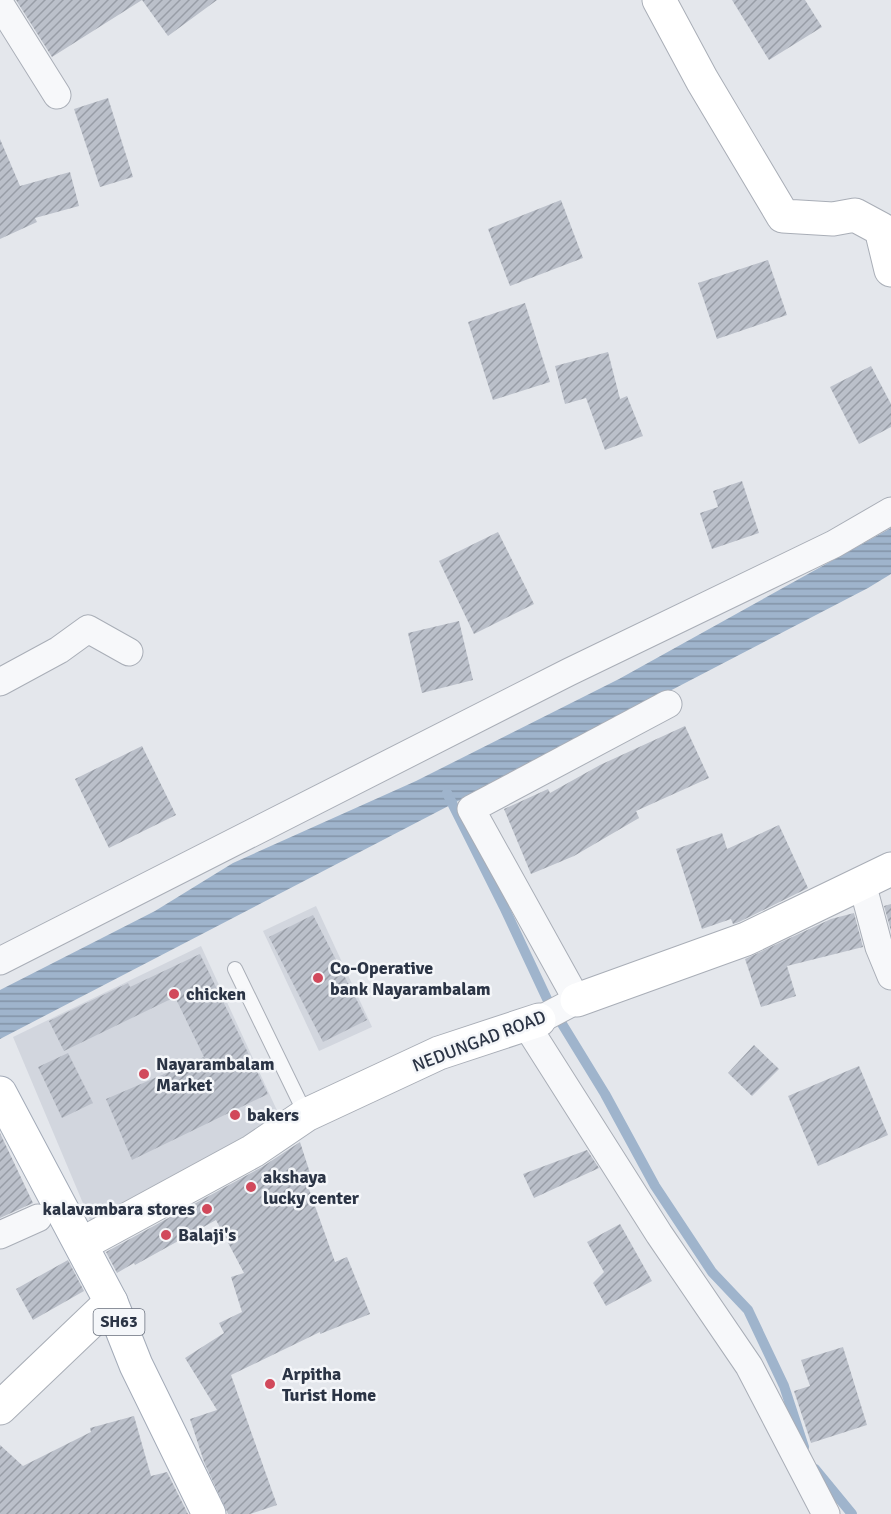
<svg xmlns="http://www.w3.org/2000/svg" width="891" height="1514" viewBox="0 0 891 1514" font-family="Signika,sans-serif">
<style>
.built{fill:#d2d6de}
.water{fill:url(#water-rules)}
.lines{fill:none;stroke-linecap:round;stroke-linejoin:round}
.stream{stroke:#9fb4cc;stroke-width:10}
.building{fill:url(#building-hatch)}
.lane-casing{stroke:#a9aeb7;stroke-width:16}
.street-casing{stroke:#a9aeb7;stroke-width:29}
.secondary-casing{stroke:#a9aeb7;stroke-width:35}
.primary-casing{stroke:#a3abb8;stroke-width:35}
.lane{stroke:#f7f8fa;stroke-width:14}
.street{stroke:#f7f8fa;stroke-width:27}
.secondary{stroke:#fff;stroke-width:33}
.primary{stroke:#fff;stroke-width:33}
.poi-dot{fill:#d1495b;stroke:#f4f6f9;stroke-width:2}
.labels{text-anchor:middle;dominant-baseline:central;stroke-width:5;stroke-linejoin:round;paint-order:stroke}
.shield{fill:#f4f6f9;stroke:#676e7b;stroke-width:1.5}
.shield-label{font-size:16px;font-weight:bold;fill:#2b3445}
.poi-label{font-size:18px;font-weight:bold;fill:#2b3445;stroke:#f4f6f9;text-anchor:start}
.street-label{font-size:18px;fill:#2b3445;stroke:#f4f6f9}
</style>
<defs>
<pattern id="water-rules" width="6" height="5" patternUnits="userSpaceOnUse" patternTransform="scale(1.5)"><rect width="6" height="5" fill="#9fb4cc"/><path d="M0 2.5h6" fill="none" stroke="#8293a7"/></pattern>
<pattern id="building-hatch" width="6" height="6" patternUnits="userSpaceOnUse" patternTransform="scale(1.5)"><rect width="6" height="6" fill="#bbc0ca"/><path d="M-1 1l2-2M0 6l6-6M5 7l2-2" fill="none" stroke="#989da6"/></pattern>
</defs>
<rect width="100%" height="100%" fill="#e4e7ec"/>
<g class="built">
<polygon points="316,906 372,1027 319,1051 263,931"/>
<polygon points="201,946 287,1132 93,1227 13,1037"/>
</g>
<polygon class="water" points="891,528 891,574 868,588 0,1039 0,990 155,911 233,863 416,781 619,679"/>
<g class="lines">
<g class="stream">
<polyline points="447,793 504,907 548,1001 605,1094 655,1186 712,1272 748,1310 784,1386 804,1447"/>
<polyline points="815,1469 852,1514"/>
</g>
</g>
<g class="building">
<polygon points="16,0 217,0 168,36 142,0 52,57"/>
<polygon points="732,0 805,0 822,27 769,60"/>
<polygon points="108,98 133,177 100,187 74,109"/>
<polygon points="0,139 20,186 70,172 79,206 35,218 37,222 0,239"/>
<polygon points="561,200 583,258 510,286 488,229"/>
<polygon points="768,260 787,315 717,339 698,283"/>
<polygon points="525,303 550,382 493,400 468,322"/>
<polygon points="608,352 620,399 627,396 643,436 605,450 586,398 565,404 555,366"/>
<polygon points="871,366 891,404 891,427 859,444 830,387"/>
<polygon points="742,481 759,533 712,549 700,513 718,507 713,491"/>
<polygon points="498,532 534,604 474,634 439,561"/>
<polygon points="459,621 473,680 422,693 408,633"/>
<polygon points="685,726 709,778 636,811 639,818 574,856 531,874 504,809 548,789 550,793 600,765"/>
<polygon points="142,746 176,815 109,848 75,779"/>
<polygon points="779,825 808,888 739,922 733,924 731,919 702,929 676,849 722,833 727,849"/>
<polygon points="891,904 891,931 884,906"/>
<polygon points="854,913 863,947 787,966 796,996 761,1007 745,959 831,919"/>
<polygon points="313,915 367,1020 323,1042 269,937"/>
<polygon points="200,954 268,1094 132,1160 106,1099 204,1057 175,997 64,1051 49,1021 128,983 130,987"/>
<polygon points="754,1045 779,1069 752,1096 728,1073"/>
<polygon points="68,1053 93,1103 62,1118 38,1067"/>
<polygon points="859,1066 888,1135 818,1166 788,1096"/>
<polygon points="0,1133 33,1203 0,1218"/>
<polygon points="300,1142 311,1176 305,1178 335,1262 347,1257 370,1314 320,1334 320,1332 231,1375 277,1505 250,1514 228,1514 204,1462 190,1419 217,1410 185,1358 224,1333 219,1323 242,1312 231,1277 244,1273 216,1220 135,1265 134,1263 117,1273 106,1252 262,1167"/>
<polygon points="587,1150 599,1168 534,1198 523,1174"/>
<polygon points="620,1224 652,1281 606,1306 593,1283 604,1272 587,1242"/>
<polygon points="68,1260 84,1291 33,1320 16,1289"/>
<polygon points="843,1347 867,1425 811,1443 794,1391 810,1386 801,1360"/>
<polygon points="134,1416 151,1476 167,1472 188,1514 0,1514 0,1445 23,1466 91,1432 90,1428"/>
</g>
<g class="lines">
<defs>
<polyline id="lane" points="235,969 306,1115"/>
<g id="street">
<polyline points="0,4 57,95"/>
<polyline points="0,682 59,650 88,629 129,652"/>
<polyline points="862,883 879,947 891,976"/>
<polyline points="0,961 569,672 834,544 891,511"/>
<polyline points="539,1020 577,1000 471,809 668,704"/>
<polyline points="527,1026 659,1234 749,1366 826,1514"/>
<polyline points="0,1235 38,1218"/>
</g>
<g id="secondary">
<polyline points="659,0 702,80 783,216 833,219 855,215 881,229 891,270"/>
<polyline points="577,1000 746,939 891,869"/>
<polyline points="82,1244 253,1151 306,1115 439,1053 539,1020"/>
<polyline points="0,1408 111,1302"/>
</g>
<polyline id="primary" points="0,1093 111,1302 136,1365 209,1514"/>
</defs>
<use href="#lane" class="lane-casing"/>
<use href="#street" class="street-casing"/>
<use href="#secondary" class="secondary-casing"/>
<use href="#primary" class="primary-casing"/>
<use href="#lane" class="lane"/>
<use href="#street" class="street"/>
<use href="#secondary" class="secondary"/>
<use href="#primary" class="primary"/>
</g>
<g class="poi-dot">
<circle cx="318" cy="978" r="6"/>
<circle cx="174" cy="994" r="6"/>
<circle cx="144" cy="1074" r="6"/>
<circle cx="235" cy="1115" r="6"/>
<circle cx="251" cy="1187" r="6"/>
<circle cx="207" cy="1209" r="6"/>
<circle cx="166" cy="1235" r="6"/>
<circle cx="270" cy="1384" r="6"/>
</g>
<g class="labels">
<rect class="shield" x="93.5" y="1309" width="51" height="26" rx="4.5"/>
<g class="shield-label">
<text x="119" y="1322">SH63</text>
</g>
<g class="poi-label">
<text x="330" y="968">Co-Operative<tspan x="330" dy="21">bank Nayarambalam</tspan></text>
<text x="186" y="994">chicken</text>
<text x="156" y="1064">Nayarambalam<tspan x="156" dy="21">Market</tspan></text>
<text x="247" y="1115">bakers</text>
<text x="263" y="1177">akshaya<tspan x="263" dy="21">lucky center</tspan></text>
<text x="195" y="1209" text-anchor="end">kalavambara stores</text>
<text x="178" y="1235">Balaji's</text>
<text x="282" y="1374">Arpitha<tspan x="282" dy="21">Turist Home</tspan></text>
</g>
<g class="street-label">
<text transform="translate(479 1041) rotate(-21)">NEDUNGAD ROAD</text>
</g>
</g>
</svg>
